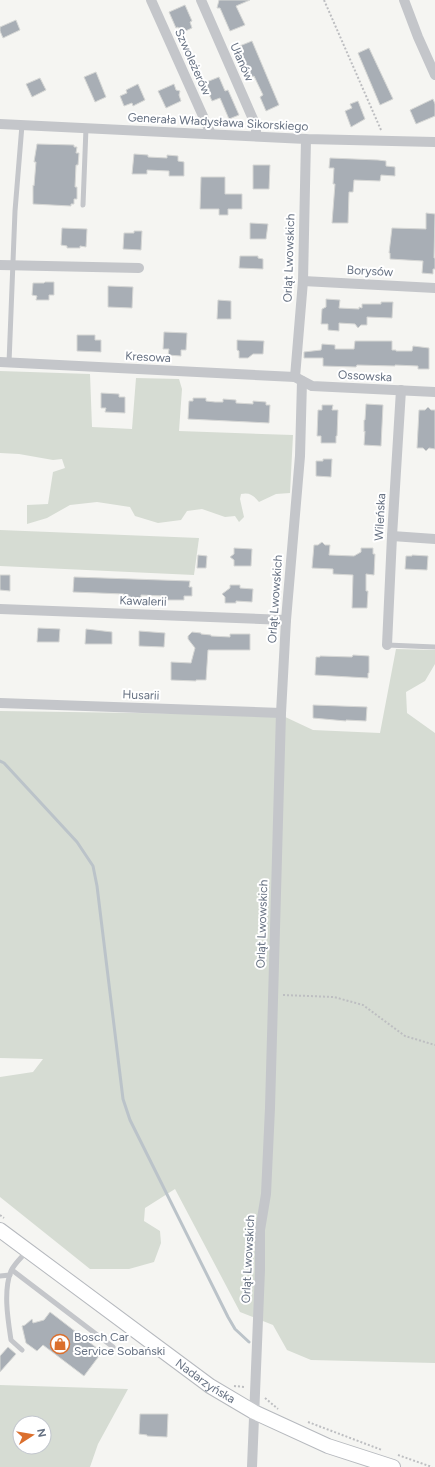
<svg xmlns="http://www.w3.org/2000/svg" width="435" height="1467" viewBox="0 0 435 1467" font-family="Figtree,sans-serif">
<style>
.green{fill:#d6dcd3;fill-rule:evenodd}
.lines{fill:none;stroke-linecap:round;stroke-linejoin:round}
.stream{stroke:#bbc3c9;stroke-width:3}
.building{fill:#a8aeb5;stroke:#d6d7d5}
.secondary-casing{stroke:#b6b9be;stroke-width:16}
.path{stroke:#bdbec1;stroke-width:2;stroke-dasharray:2 2;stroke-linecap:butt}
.lane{stroke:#c4c6ca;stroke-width:5}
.street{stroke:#c4c6ca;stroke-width:10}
.secondary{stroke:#fff;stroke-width:14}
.labels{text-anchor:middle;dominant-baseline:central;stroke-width:4;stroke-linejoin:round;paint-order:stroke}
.street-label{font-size:12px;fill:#667182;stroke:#fff}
.poi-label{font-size:12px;fill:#667182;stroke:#fff;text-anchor:start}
</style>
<rect width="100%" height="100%" fill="#f5f5f2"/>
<g class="green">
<path d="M0 371 90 374 92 427 132 429 136 378 179 379 182 389 179 431 293 435 290 493 276 494 259 502C254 496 250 492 241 494L240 499 244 517 239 522 235 516 225 517 202 509 187 511 181 520 158 523 135 516 130 507 97 502 70 505 47 518 27 524V505L48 504 53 472 65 468 62 459 53 460 19 454 0 453Z"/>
<polygon points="0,530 199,538 194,575 0,566"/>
<polygon points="396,649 435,650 435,664 425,681 406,692 407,713 435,733 435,1363 311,1360 287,1350 273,1325 240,1312 175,1189 145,1208 144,1221 160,1231 161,1243 154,1262 129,1269 90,1269 0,1197 0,1077 33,1072 43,1059 0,1058 0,711 281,715 313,730 380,733"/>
<path d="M0 1385 128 1389 98 1444 90 1467H0ZM20 1423H44V1447H20Z"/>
</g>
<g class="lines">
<polyline class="stream" points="0,761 4,763 77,842 93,866 97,886 123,1099 130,1120 228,1317 235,1329 249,1342"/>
</g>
<g class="building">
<polygon points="219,0 250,0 236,6 245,25 230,31 220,8 217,8"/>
<polygon points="185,5 192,21 190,22 192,28 181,33 178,27 176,28 169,12"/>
<polygon points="16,20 20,30 3,38 0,31 0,27"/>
<polygon points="252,41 279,105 266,111 260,97 263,95 254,76 250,78 246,69 244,70 238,57 241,56 237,47"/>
<polygon points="369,48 393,99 380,105 358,53"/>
<polygon points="96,72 106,97 95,102 84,77"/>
<polygon points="219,77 225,91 228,90 239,115 229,119 220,98 212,101 204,83"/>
<polygon points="40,78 46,90 32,97 26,84"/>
<polygon points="138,84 145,100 133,106 132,103 124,106 120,96 127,93 126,90"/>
<polygon points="174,84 176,90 180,91 179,95 181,101 166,108 158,91"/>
<polygon points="433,99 435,104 435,116 416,124 410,110"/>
<polygon points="358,101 365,119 351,127 345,111 352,108 350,104"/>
<polygon points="37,144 74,145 74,147 77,147 76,153 79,153 78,165 76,165 75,187 77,187 77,199 74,199 74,204 71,204 71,206 33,204 33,185 34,186 36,162 34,162"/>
<polygon points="134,154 148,155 148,157 167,158 167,155 178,156 178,161 184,162 184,176 169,176 169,171 147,170 147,174 132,174"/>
<polygon points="330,158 378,160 386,161 386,166 395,167 395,176 381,175 380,181 354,180 353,192 349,192 348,223 332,223 335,184 333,184 334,168 329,168"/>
<polygon points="253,165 270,165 269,189 253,189"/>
<polygon points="201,177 225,177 225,194 242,194 242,209 228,209 228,215 219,215 219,209 200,209"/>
<polygon points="426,213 435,214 434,258 435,258 435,269 433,269 433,274 422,273 423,261 390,259 390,253 389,253 392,228 426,229"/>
<polygon points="250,223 268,224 266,239 250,239"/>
<polygon points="62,228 87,229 86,247 80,246 80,248 67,248 67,246 61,245"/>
<polygon points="134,231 142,231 141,250 123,249 124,233 134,233"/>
<polygon points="240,256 258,256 258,258 263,259 263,269 239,268"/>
<polygon points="45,282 54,282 54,295 49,295 49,300 36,300 37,296 32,295 33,283 44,283"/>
<polygon points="108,286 133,287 132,308 108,307"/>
<polygon points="326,299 340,300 339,308 359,309 359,307 362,308 362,304 381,304 381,302 393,302 392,318 367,317 367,325 361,325 358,328 355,324 339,323 339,331 328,330 328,324 321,324 322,309 326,307"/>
<polygon points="218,300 231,301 231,319 217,319"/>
<polygon points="164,332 187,333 186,350 181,350 181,356 168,355 169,349 163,349"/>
<polygon points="77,335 95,335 95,340 101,340 101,352 77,351"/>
<polygon points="237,340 264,341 263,354 253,354 248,358 239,358 239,351 237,350"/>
<polygon points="355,341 392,341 392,350 396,350 396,351 412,351 413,346 429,348 429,369 418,369 418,366 395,365 395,366 357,365 356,367 323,366 323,358 304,358 304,352 321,350 322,344 335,345 335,349 354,349"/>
<polygon points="101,393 119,394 119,397 125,397 125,413 105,412 106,408 101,408"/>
<polygon points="193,398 206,398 206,401 215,402 223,402 223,399 236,400 236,403 253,404 253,401 266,402 266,405 270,405 269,423 188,419 189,401 193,401"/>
<polygon points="366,404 383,405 381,446 364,445 365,431 364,432 364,420 365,420"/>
<polygon points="322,405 333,405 332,410 338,410 337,436 336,436 336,443 321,443 321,436 317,436 318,410 322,410"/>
<polygon points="428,407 431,410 435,410 435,449 429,448 426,451 423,448 417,448 419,410 425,410"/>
<polygon points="323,459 332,459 331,477 316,476 316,461 323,461"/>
<polygon points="322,542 325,545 330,545 329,555 354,556 361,552 361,548 373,548 373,554 375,554 374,575 366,574 366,591 368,591 367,608 352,608 353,575 333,574 333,569 312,568 314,545 318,545"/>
<polygon points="234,548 252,549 251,566 234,566 234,560 230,557 234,554"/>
<polygon points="198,555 207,556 206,568 197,568"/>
<polygon points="412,555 428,556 427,570 405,569 406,556 412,556"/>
<polygon points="0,575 10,575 10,591 0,590"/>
<polygon points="74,577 190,581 189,587 192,587 192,596 184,596 184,600 166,600 166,596 141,595 141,599 123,598 124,594 73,592"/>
<polygon points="230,585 240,585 240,588 253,589 252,602 236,601 236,603 225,603 225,597 222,594 230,588"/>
<polygon points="38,628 60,629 59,642 37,642"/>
<polygon points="86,629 112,632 112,644 85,644"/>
<polygon points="139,631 165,633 164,647 139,646"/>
<polygon points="192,632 201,633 201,634 211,635 211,636 230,637 230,634 250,634 250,650 208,650 206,680 196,680 196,681 171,680 171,662 191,663 195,648 188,639 188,636"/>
<polygon points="353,655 369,656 369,673 368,673 368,678 315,675 316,657 320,657 320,656 352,657"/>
<polygon points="313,705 367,707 366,721 346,720 346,721 313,718"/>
<polygon points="50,1312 102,1352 84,1376 43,1345 37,1351 26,1343 22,1326 25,1325 32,1319 33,1323 44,1320"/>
<polygon points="8,1347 16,1354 0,1372 0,1356"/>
<polygon points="140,1414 168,1414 167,1437 147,1436 147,1435 139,1434"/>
</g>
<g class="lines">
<defs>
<g id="secondary">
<path id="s1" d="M0 1230 210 1386 254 1412 328 1446 393 1467"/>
</g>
</defs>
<use href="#secondary" class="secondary-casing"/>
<g class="path">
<polyline points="324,0 381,130"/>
<polyline points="283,995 334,997 363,1005 405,1036 435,1045"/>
<polyline points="0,1215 4,1218"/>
<polyline points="234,1386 245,1387"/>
<polyline points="265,1398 278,1409"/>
<polyline points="308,1422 382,1450"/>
<polyline points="398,1455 432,1467"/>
</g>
<g class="lane">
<polyline points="83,205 86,128"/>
<polyline points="9,363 15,211 22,125"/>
<polyline points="387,645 435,647"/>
<polyline points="12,1270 113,1347"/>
<polyline points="0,1276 10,1275"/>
<path d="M22 1350 11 1340C8 1320 3 1291 11 1271 14 1264 22 1257 27 1251"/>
</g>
<g class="street">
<polyline points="151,0 211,134"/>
<polyline points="201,0 256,126 256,136"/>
<polyline points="404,0 418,37 435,75"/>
<polyline points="0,124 306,139 435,142"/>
<polyline points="0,265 139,268"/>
<polyline points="303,281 435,288"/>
<polyline points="0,362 295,377 312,386 435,392"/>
<polyline points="295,377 303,281 306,139"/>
<polyline points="392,536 435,539"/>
<polyline points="0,609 286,620"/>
<polyline points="387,645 392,536 401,390"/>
<polyline points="0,703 281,713"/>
<polyline points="252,1467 260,1270 260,1230 266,1194 270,1108 281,713 286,620 300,456 302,381"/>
</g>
<use href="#secondary" class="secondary"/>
</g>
<defs>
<symbol id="shop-ring" viewBox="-11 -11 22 22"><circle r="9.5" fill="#fff" stroke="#db6f2d" stroke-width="1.5"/><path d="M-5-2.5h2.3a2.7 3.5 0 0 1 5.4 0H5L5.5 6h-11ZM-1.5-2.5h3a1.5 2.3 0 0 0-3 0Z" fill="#db6f2d"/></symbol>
</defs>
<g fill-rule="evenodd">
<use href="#shop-ring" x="49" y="1333" width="22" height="22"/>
</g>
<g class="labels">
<g class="street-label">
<text transform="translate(193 62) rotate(66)">Szwoleżerów</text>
<text transform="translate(242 62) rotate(66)">Ułanów</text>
<text transform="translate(218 122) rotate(3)">Generała Władysława Sikorskiego</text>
<text transform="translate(289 258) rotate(-88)">Orląt Lwowskich</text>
<text transform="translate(370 271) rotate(3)">Borysów</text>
<text transform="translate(148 357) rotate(3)">Kresowa</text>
<text transform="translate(365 376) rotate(3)">Ossowska</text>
<text transform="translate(380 517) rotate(-87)">Wileńska</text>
<text transform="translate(275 599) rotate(-86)">Orląt Lwowskich</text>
<text transform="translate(143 601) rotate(2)">Kawalerii</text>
<text transform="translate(141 695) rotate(2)">Husarii</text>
<text transform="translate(262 924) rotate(-88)">Orląt Lwowskich</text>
<text transform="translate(248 1259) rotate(-87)">Orląt Lwowskich</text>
<text stroke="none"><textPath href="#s1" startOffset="255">Nadarzyńska</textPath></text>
</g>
<g class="poi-label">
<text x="74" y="1337">Bosch Car<tspan x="74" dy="14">Service Sobański</tspan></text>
</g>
</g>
<g transform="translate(32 1435) rotate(78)"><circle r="19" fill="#ffffff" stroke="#c2c6cd"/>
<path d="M0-3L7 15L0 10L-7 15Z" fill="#db6f2d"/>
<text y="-6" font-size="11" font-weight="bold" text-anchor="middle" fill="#667182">N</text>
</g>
</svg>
